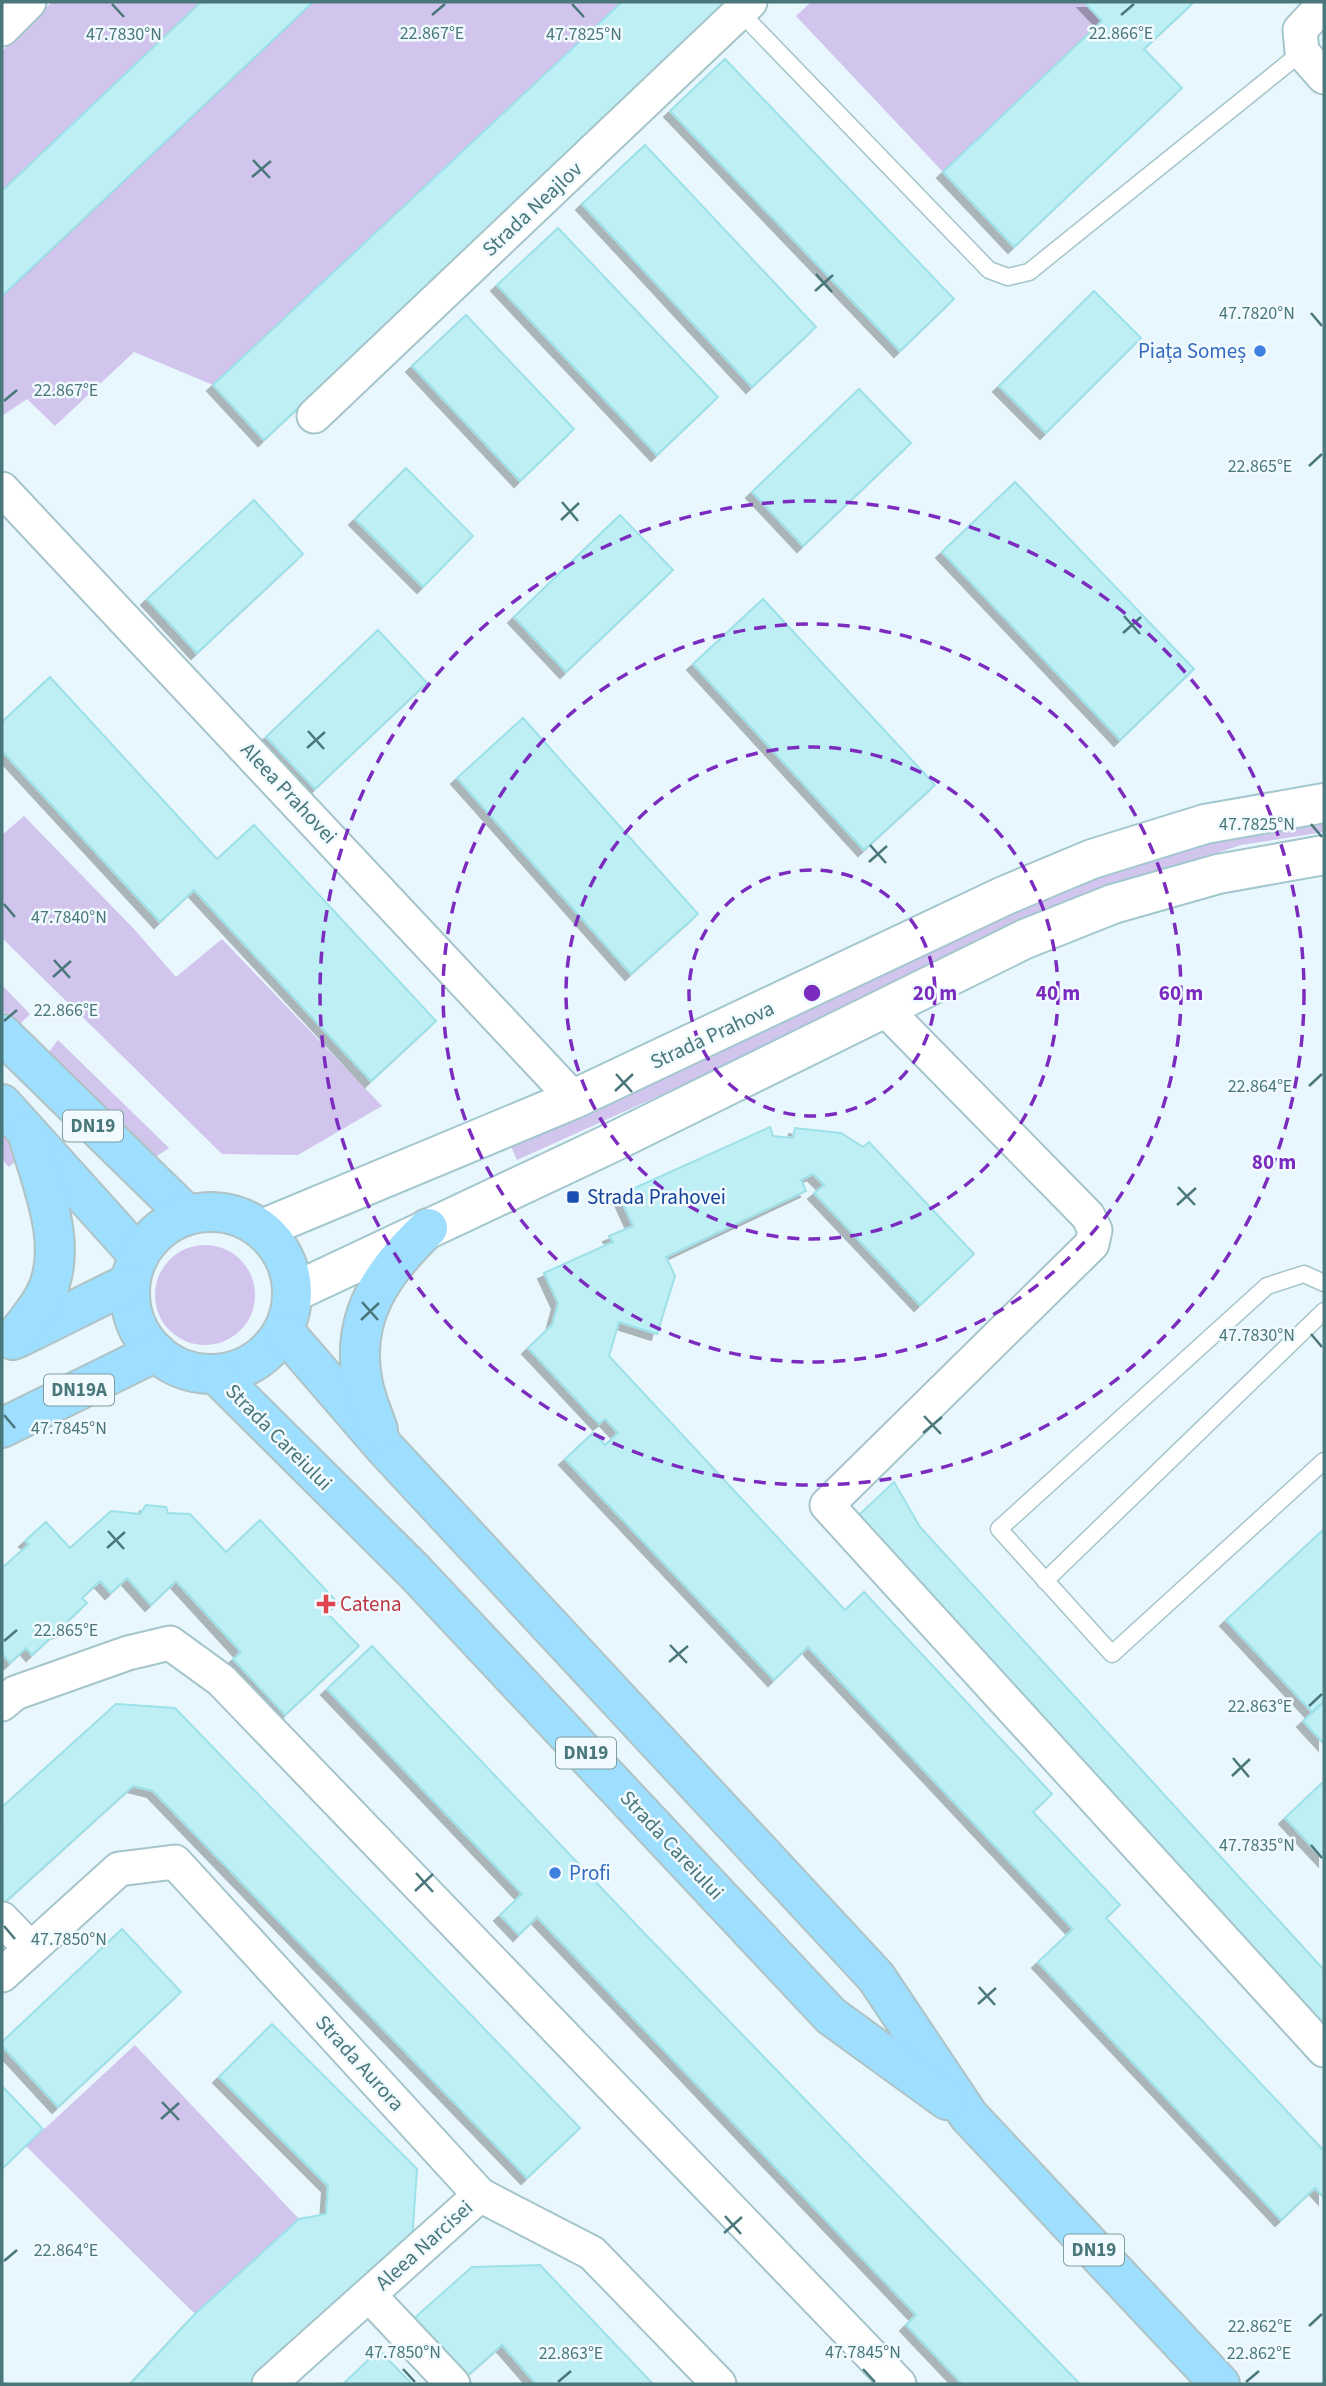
<svg xmlns="http://www.w3.org/2000/svg" width="1326" height="2386" viewBox="0 0 1326 2386" font-family="'Source Sans 3',sans-serif">
<style>
.green{fill:#d1c5ed}
.building{fill:#beeff5;stroke:#9de1e8;stroke-width:2;filter:url(#shadow)}
.lines{fill:none;stroke-linecap:round;stroke-linejoin:round}
.lane-casing{stroke:#a4c5ca;stroke-width:19}
.street-casing{stroke:#a4c5ca;stroke-width:37}
.secondary-casing{stroke:#a3c7ce;stroke-width:42}
.primary-casing{stroke:#afc3c4;stroke-width:42}
.lane{stroke:#fff;stroke-width:16}
.street{stroke:#fff;stroke-width:33}
.secondary{stroke:#fff;stroke-width:38}
.primary{stroke:#9edeff;stroke-width:38}
.ticks{fill:none;stroke:#4a777a;stroke-width:2.5}
.ring{fill:none;stroke:#7b2cbf;stroke-width:3.5;stroke-dasharray:12 9}
.shop-dot{fill:#3f7fe0;stroke:#f0faff;stroke-width:2.5}
.transit-dot{fill:#1a4fb4;stroke:#f0faff;stroke-width:2.5}
.health-dot{fill:#e0444e;stroke:#f0faff;stroke-width:2.5}
.labels{text-anchor:middle;dominant-baseline:central;stroke-width:5;stroke-linejoin:round;paint-order:stroke}
.shield{fill:#f0faff;stroke:#7c9ea2;stroke-width:2}
.shield-label{font-size:19px;font-weight:bold;fill:#4a777a}
.street-label{font-size:21px;fill:#4a777a;stroke:#f0faff}
.shop-label{font-size:21px;fill:#366cbe;stroke:#f0faff;text-anchor:end}
.transit-label{font-size:21px;fill:#164399;stroke:#f0faff;text-anchor:start}
.health-label{font-size:21px;fill:#be3a42;stroke:#f0faff;text-anchor:start}
.ticks-label{font-size:18px;text-anchor:middle;fill:#4a777a;stroke:#f0faff;stroke-width:5;stroke-linejoin:round;paint-order:stroke}
.centre{fill:#7b2cbf;stroke:#f0faff;stroke-width:3.5}
.ring-label{font-size:21px;text-anchor:middle;font-weight:bold;fill:#7b2cbf;stroke:#f0faff;stroke-width:5;stroke-linejoin:round;paint-order:stroke}
</style>
<defs>
<filter id="shadow"><feDropShadow dx="-6" dy="6" stdDeviation="0" flood-color="#0004"/></filter>
</defs>
<rect width="100%" height="100%" fill="#e8f7fe"/>
<g class="green">
<polygon points="52,2 201,2 2,191 2,51"/>
<polygon points="313,2 622,2 213,385 134,352 55,426 27,399 2,416 2,296"/>
<polygon points="811,2 1084,2 1102,21 943,172 796,16"/>
<polygon points="1324,814 1324,832 1241,845 1139,879 517,1160 509,1142 1085,871"/>
<polygon points="24,816 134,929 176,977 222,939 382,1106 298,1155 222,1154 2,938 2,835"/>
<polygon points="2,985 30,1014 18,1026 2,1010"/>
<polygon points="58,1040 169,1148 154,1158 46,1056"/>
<polygon points="2,1124 27,1151 9,1167 2,1160"/>
<circle cx="205" cy="1295" r="50"/>
<polygon points="135,2045 299,2219 195,2314 26,2146"/>
</g>
<g class="building">
<polygon points="201,2 313,2 2,296 2,191"/>
<polygon points="622,2 731,2 264,440 213,385"/>
<polygon points="1084,2 1194,2 1144,49 1182,88 1014,247 943,172 1102,21"/>
<polygon points="725,59 954,299 900,351 670,111"/>
<polygon points="645,145 816,327 752,387 582,204"/>
<polygon points="558,228 718,397 657,455 497,285"/>
<polygon points="1094,291 1141,338 1046,433 999,386"/>
<polygon points="466,315 574,429 520,481 412,366"/>
<polygon points="859,389 911,443 803,546 752,492"/>
<polygon points="406,468 473,536 423,587 355,519"/>
<polygon points="1015,482 1194,669 1120,740 942,552"/>
<polygon points="254,500 303,554 197,653 147,599"/>
<polygon points="620,515 673,570 566,672 514,617"/>
<polygon points="763,599 935,785 864,850 693,664"/>
<polygon points="378,630 427,683 315,789 266,737"/>
<polygon points="50,677 217,859 254,825 436,1021 371,1081 194,890 160,922 2,751 2,722"/>
<polygon points="523,718 698,914 631,974 457,778"/>
<polygon points="770,1127 773,1136 793,1138 795,1128 841,1133 863,1147 869,1142 974,1254 920,1305 814,1193 824,1185 813,1174 801,1180 806,1191 666,1257 675,1276 657,1334 619,1322 609,1356 845,1610 864,1592 1052,1794 1033,1812 1120,1905 1106,1918 1324,2151 1324,2198 1315,2188 1281,2220 1038,1962 1073,1929 808,1647 774,1680 565,1459 593,1433 605,1445 618,1433 605,1419 599,1424 528,1348 552,1325 558,1303 544,1273 613,1242 609,1236 633,1226 619,1195"/>
<polygon points="894,1482 920,1527 1324,1970 1324,2026 859,1515"/>
<polygon points="146,1505 166,1507 168,1513 190,1514 226,1552 260,1520 338,1603 327,1613 359,1646 285,1715 233,1659 241,1652 176,1581 151,1605 127,1578 111,1593 100,1581 82,1598 87,1603 68,1621 68,1629 56,1633 32,1655 26,1648 10,1663 2,1653 2,1568 29,1544 25,1541 46,1522 70,1548 111,1511 140,1514"/>
<polygon points="1324,1529 1324,1701 1312,1712 1226,1620"/>
<polygon points="372,1646 647,1936 1080,2384 962,2384 906,2325 916,2315 537,1917 519,1935 500,1915 522,1894 327,1689"/>
<polygon points="1324,1702 1324,1744 1303,1721"/>
<polygon points="116,1704 175,1708 580,2128 527,2178 153,1791 133,1786 3,1904 2,1807"/>
<polygon points="1324,1781 1324,1860 1285,1818"/>
<polygon points="122,1929 181,1992 58,2107 2,2046 2,2042"/>
<polygon points="272,2024 417,2169 412,2241 256,2384 130,2384 195,2314 299,2219 326,2214 328,2186 219,2077"/>
<polygon points="2,2086 43,2129 2,2169"/>
<polygon points="540,2265 653,2384 536,2384 502,2345 458,2384 402,2329 472,2267"/>
<polygon points="379,2350 412,2384 343,2384"/>
</g>
<g class="lines">
<defs>
<g id="lane">
<polyline points="740,12 989,270 1008,277 1029,272 1302,52"/>
<polyline points="1324,1283 1304,1274 1267,1286 999,1529 1112,1654 1324,1461"/>
<polyline points="1045,1581 1324,1311"/>
</g>
<g id="street">
<polyline points="1324,4 1300,30 1302,52 1324,77"/>
<polyline points="2,29 29,2"/>
<polyline points="314,416 750,2"/>
<polyline points="2,489 574,1099"/>
<polyline points="883,1007 1088,1216 1095,1230 1092,1244 827,1505 1324,2050"/>
<polyline points="2,1704 15,1693 128,1653 170,1643 221,1680 899,2384"/>
<polyline points="2,1919 30,1948"/>
<polyline points="2,1975 119,1869 175,1862 480,2195 592,2253 719,2384"/>
<polyline points="369,2295 453,2384"/>
<polyline points="269,2384 480,2195"/>
</g>
<g id="secondary">
<polyline points="262,1229 574,1099 1006,895 1092,859 1205,824 1324,803"/>
<polyline points="292,1293 611,1143 1025,939 1113,904 1218,874 1324,855"/>
</g>
<g id="primary">
<polyline points="2,1034 187,1215"/>
<polyline points="2,1104 139,1256"/>
<circle cx="211" cy="1293" r="81"/>
<polyline points="284,1331 385,1448 876,1977 969,2116 1220,2384"/>
<polyline points="18,1338 129,1283"/>
<path d="M13 1340C23 1326 36 1312 44 1297 71 1248 41 1183 28 1135"/>
<polyline points="216,1374 414,1571 831,2016 947,2100"/>
<polyline points="2,1428 156,1352"/>
<path d="M378 1430C373 1415 366 1399 363 1384 349 1317 383 1271 428 1228"/>
</g>
</defs>
<use href="#lane" class="lane-casing"/>
<use href="#street" class="street-casing"/>
<use href="#secondary" class="secondary-casing"/>
<use href="#primary" class="primary-casing"/>
<use href="#lane" class="lane"/>
<use href="#street" class="street"/>
<use href="#secondary" class="secondary"/>
<use href="#primary" class="primary"/>
</g>
<path class="ticks" d="M112 4 124 17M572 4 584 17M432 15 445 4M1121 15 1134 4M253 160 270 178M252 177 271 161M816 274 832 292M815 291 833 275M1311 313 1322 326M4 401 17 390M1309 466 1322 454M562 502 578 521M561 520 579 503M1124 616 1140 634M1123 633 1141 617M308 731 324 749M307 748 325 732M1311 824 1322 837M870 845 886 863M869 862 887 846M4 904 15 917M54 960 70 978M53 977 71 961M4 1021 17 1010M616 1074 632 1092M1309 1086 1322 1074M615 1091 633 1074M1178 1187 1195 1205M1177 1205 1196 1188M362 1302 378 1320M361 1320 379 1303M1311 1334 1322 1347M4 1415 15 1428M924 1416 941 1434M923 1433 942 1417M108 1531 124 1549M107 1548 125 1532M4 1641 17 1630M670 1645 687 1663M669 1662 688 1646M1309 1706 1322 1694M1233 1758 1249 1777M1232 1776 1250 1759M1311 1845 1322 1858M416 1873 433 1892M415 1891 433 1874M4 1926 15 1939M979 1987 995 2005M978 2004 996 1988M162 2102 179 2120M161 2119 179 2103M725 2216 741 2234M724 2233 742 2217M4 2261 17 2250M1309 2326 1322 2314M403 2369 415 2382M863 2369 875 2382M558 2382 571 2371M1246 2382 1259 2371"/>
<g class="ring">
<circle cx="812" cy="993" r="123"/>
<circle cx="812" cy="993" r="246"/>
<circle cx="812" cy="993" r="369"/>
<circle cx="812" cy="993" r="492"/>
</g>
<g class="shop-dot">
<circle cx="1260" cy="351" r="7"/>
<circle cx="555" cy="1873" r="7"/>
</g>
<rect class="transit-dot" x="566" y="1190" width="14" height="14" rx="3.5"/>
<path class="health-dot" d="M322.5 1593.5h7v7h7v7h-7v7h-7v-7h-7v-7h7z"/>
<g class="labels">
<g class="shield">
<rect x="63" y="1110.5" width="60" height="31" rx="5"/>
<rect x="44" y="1374.5" width="70" height="31" rx="5"/>
<rect x="556" y="1737.5" width="60" height="31" rx="5"/>
<rect x="1064" y="2234.5" width="60" height="31" rx="5"/>
</g>
<g class="shield-label">
<text x="93" y="1126">DN19</text>
<text x="79" y="1390">DN19A</text>
<text x="586" y="1753">DN19</text>
<text x="1094" y="2250">DN19</text>
</g>
<g class="street-label">
<text transform="translate(532 209) rotate(-43)">Strada Neajlov</text>
<text transform="translate(289 793) rotate(47)">Aleea Prahovei</text>
<text transform="translate(712 1035) rotate(-25)">Strada Prahova</text>
<text transform="translate(279 1437) rotate(45)">Strada Careiului</text>
<text transform="translate(672 1845) rotate(47)">Strada Careiului</text>
<text transform="translate(360 2063) rotate(48)">Strada Aurora</text>
<text transform="translate(424 2245) rotate(-42)">Aleea Narcisei</text>
</g>
<g class="shop-label">
<text x="1246" y="351">Piața Someș</text>
<text x="569" y="1873" text-anchor="start">Profi</text>
</g>
<g class="transit-label">
<text x="587" y="1197">Strada Prahovei</text>
</g>
<g class="health-label">
<text x="340" y="1604">Catena</text>
</g>
</g>
<g class="ticks-label">
<text x="432" y="39">22.867°E</text>
<text x="1121" y="39">22.866°E</text>
<text x="584" y="40">47.7825°N</text>
<text x="124" y="40">47.7830°N</text>
<text x="1257" y="319">47.7820°N</text>
<text x="66" y="396">22.867°E</text>
<text x="1260" y="472">22.865°E</text>
<text x="1257" y="830">47.7825°N</text>
<text x="69" y="923">47.7840°N</text>
<text x="66" y="1016">22.866°E</text>
<text x="1260" y="1092">22.864°E</text>
<text x="1257" y="1341">47.7830°N</text>
<text x="69" y="1434">47.7845°N</text>
<text x="66" y="1636">22.865°E</text>
<text x="1260" y="1712">22.863°E</text>
<text x="1257" y="1851">47.7835°N</text>
<text x="69" y="1945">47.7850°N</text>
<text x="66" y="2256">22.864°E</text>
<text x="1260" y="2332">22.862°E</text>
<text x="403" y="2358">47.7850°N</text>
<text x="863" y="2358">47.7845°N</text>
<text x="571" y="2359">22.863°E</text>
<text x="1259" y="2359">22.862°E</text>
</g>
<circle cx="812" cy="993" r="10" class="centre"/>
<g class="ring-label">
<text x="935" y="1000">20 m</text>
<text x="1058" y="1000">40 m</text>
<text x="1181" y="1000">60 m</text>
<text x="1274" y="1169">80 m</text>
</g>
<rect width="1326" height="2386" fill="none" stroke="#4a777a" stroke-width="7"/>
</svg>
